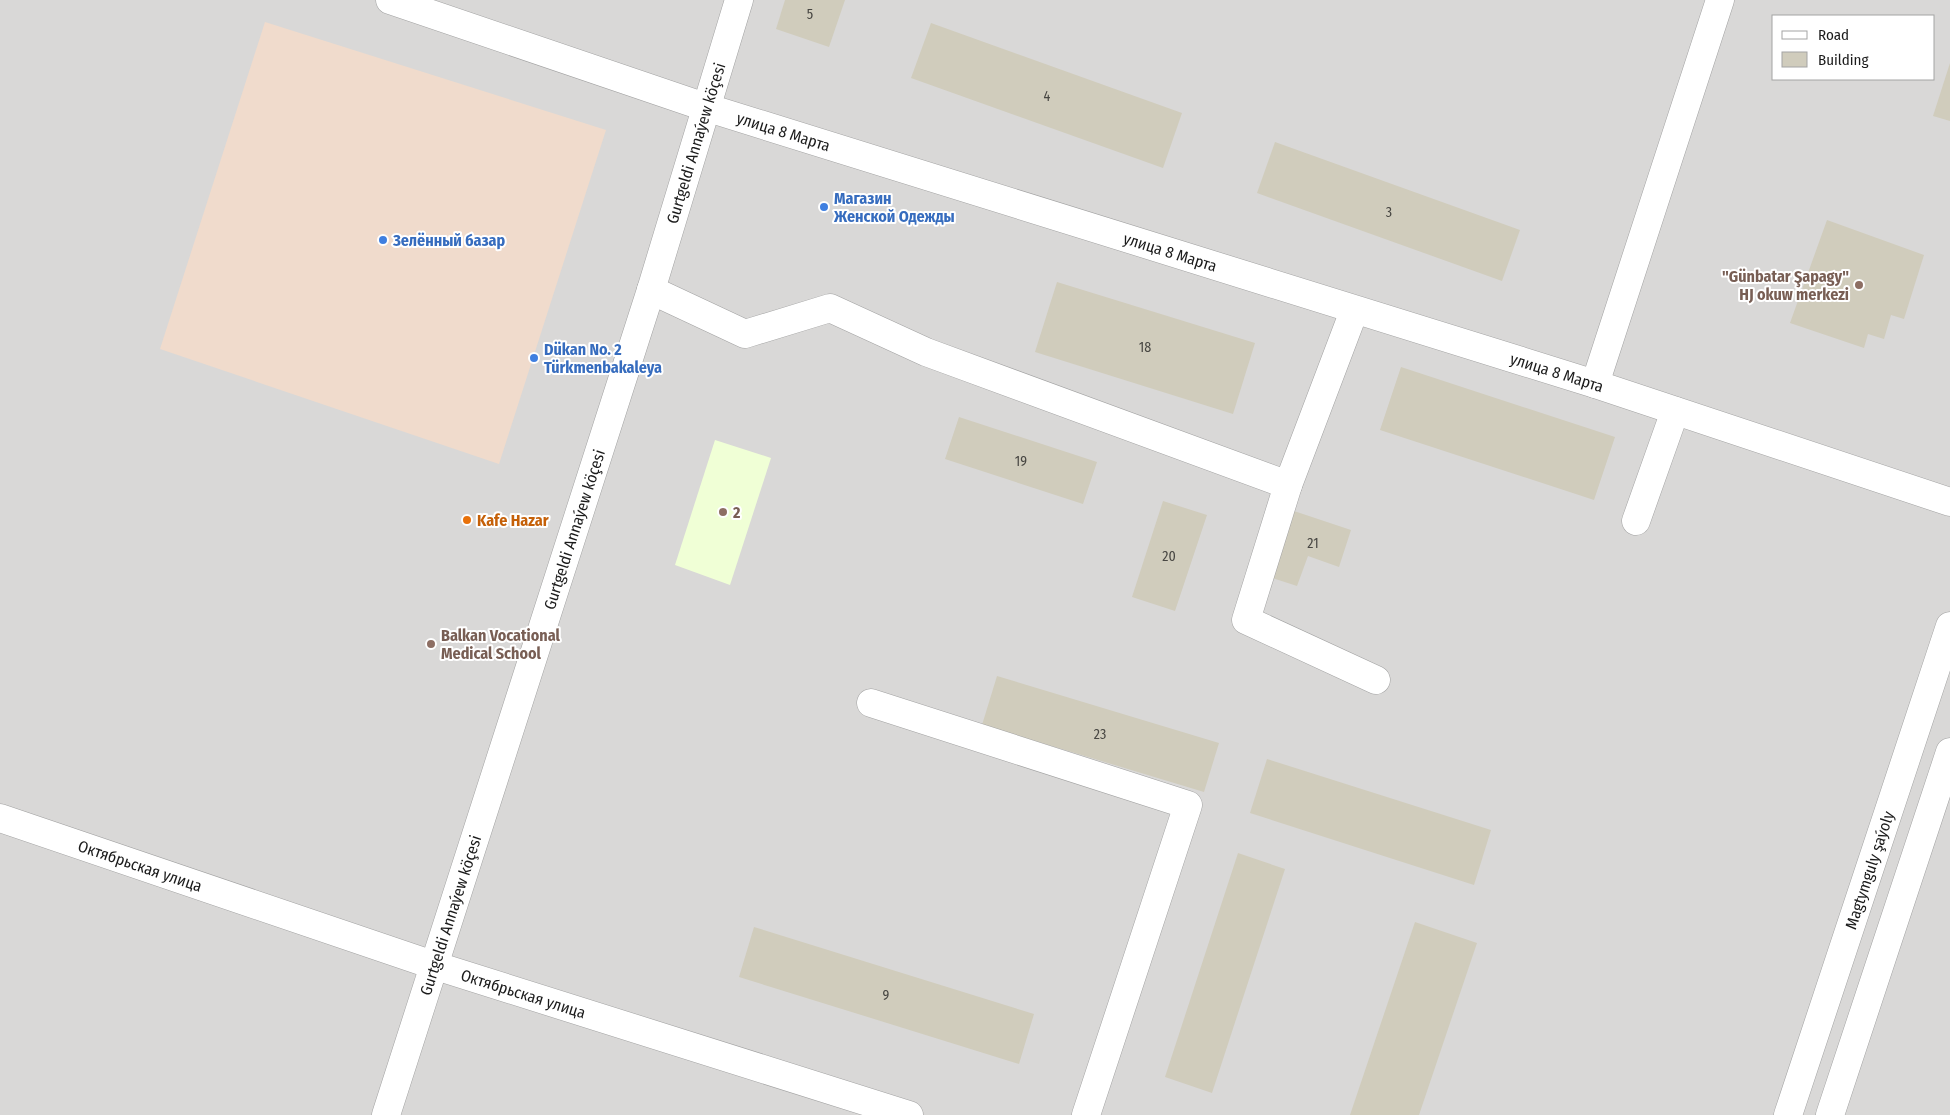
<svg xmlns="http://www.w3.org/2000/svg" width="1950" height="1115" viewBox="0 0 1950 1115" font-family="'Fira Sans Condensed',sans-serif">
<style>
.residential{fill:#d9d8d7;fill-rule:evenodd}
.commercial{fill:#f0dbcc}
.education{fill:#f0ffd6}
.building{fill:#d0ccbc}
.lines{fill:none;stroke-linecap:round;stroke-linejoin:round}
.minor-casing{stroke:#a2a2a2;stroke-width:29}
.minor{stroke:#fff;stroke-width:28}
.shop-dot{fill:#3f7fe0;stroke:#fff;stroke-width:2}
.education-dot{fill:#8d6e63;stroke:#fff;stroke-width:2}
.food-dot{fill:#e8710a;stroke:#fff;stroke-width:2}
.labels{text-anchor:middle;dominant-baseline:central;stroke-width:4;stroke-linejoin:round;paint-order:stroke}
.number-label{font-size:14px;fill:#484743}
.street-label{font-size:16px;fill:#1b1b1b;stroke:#fff}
.shop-label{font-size:16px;font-weight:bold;fill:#366cbe;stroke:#fff;text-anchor:start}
.education-label{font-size:16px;font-weight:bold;fill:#785e54;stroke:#fff;text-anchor:start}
.food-label{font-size:16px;font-weight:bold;fill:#c56008;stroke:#fff;text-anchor:start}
</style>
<rect width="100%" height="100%" fill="#eceddf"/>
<path class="residential" d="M0 0H1950V1115H0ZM1774 16H1934V79H1774Z"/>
<polygon class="commercial" points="265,22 606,130 499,464 160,349"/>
<polygon class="education" points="715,440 771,458 730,585 675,565"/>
<g class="building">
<polygon points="785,0 845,0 829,47 776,29"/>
<polygon points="931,23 1182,113 1163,168 911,78"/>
<polygon points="1950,63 1950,121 1933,116"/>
<polygon points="1275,142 1520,230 1502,281 1257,193"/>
<polygon points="1827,220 1924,255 1904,319 1891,315 1884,339 1868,334 1864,348 1790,323"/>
<polygon points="1057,282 1255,343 1233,414 1035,352"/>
<polygon points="1401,367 1615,437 1594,500 1380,430"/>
<polygon points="959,417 1097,462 1083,504 945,459"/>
<polygon points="1163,501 1207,515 1175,611 1132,597"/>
<polygon points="1291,510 1351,530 1339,567 1308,556 1297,586 1269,577"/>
<polygon points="997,676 1219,743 1204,792 982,725"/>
<polygon points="1267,759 1491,830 1474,885 1250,813"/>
<polygon points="1238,853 1285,869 1212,1093 1165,1077"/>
<polygon points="1415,922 1477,943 1419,1115 1350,1115"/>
<polygon points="754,927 1034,1014 1019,1064 739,977"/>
</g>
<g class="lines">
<defs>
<g id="minor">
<path id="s1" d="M390 0 705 107 1595 384 1950 502"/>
<polyline points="651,290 745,334 830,308 926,352 1288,485 1354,311"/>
<polyline points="1595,384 1720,0"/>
<polyline points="1288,485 1246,620 1376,680"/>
<polyline points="1636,521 1675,411"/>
<polyline points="871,703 1188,805 1086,1115"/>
<path id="s2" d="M0 818 433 965 909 1115"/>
<path id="s3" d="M386 1115 651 290 739 0"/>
<path id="s4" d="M1788 1115 1950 626"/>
<polyline points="1830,1115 1950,752"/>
</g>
</defs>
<use href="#minor" class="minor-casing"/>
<use href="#minor" class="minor"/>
</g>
<g class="shop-dot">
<circle cx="824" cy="207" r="5"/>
<circle cx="383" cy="240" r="5"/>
<circle cx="534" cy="358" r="5"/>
</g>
<g class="education-dot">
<circle cx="1859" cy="285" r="5"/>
<circle cx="723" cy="512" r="5"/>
<circle cx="431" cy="644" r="5"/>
</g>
<circle class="food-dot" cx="467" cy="520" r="5"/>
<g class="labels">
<g class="number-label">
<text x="810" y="14">5</text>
<text x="1047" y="96">4</text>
<text x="1389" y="212">3</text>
<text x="1145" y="347">18</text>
<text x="1021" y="461">19</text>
<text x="1313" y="543">21</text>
<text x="1169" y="556">20</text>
<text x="1100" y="734">23</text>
<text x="886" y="995">9</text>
</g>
<g class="street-label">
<text stroke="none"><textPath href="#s1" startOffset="415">улица 8 Марта</textPath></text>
<text stroke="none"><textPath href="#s3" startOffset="1020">Gurtgeldi Annaýew köçesi</textPath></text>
<text stroke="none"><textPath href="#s1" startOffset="820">улица 8 Марта</textPath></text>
<text stroke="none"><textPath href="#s1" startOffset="1225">улица 8 Марта</textPath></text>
<text stroke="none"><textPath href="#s3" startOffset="615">Gurtgeldi Annaýew köçesi</textPath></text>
<text stroke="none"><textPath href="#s2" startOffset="148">Октябрьская улица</textPath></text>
<text stroke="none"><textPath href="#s4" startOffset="258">Magtymguly şaýoly</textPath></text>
<text stroke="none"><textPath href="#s3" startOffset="210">Gurtgeldi Annaýew köçesi</textPath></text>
<text stroke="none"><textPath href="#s2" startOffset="552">Октябрьская улица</textPath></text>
</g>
<g class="shop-label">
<text x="834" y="198">Магазин<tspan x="834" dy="18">Женской Одежды</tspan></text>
<text x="393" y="240">Зелённый базар</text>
<text x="544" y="349">Dükan No. 2<tspan x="544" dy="18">Türkmenbakaleya</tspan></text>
</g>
<g class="education-label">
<text x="1849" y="276" text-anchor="end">"Günbatar Şapagy"<tspan x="1849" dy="18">HJ okuw merkezi</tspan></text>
<text x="733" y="512">2</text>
<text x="441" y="635">Balkan Vocational<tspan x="441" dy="18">Medical School</tspan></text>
</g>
<g class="food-label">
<text x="477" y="520">Kafe Hazar</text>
</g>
</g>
<rect x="1772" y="15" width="162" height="65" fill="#ffffff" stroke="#a4a4a4"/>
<rect x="1782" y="31" width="25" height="8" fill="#ffffff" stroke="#a4a4a4"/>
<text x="1818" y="40" font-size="15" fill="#1b1b1b">Road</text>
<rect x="1782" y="52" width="25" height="15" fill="#d0ccbc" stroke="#a4a4a4"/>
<text x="1818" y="65" font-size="15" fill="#1b1b1b">Building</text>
</svg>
